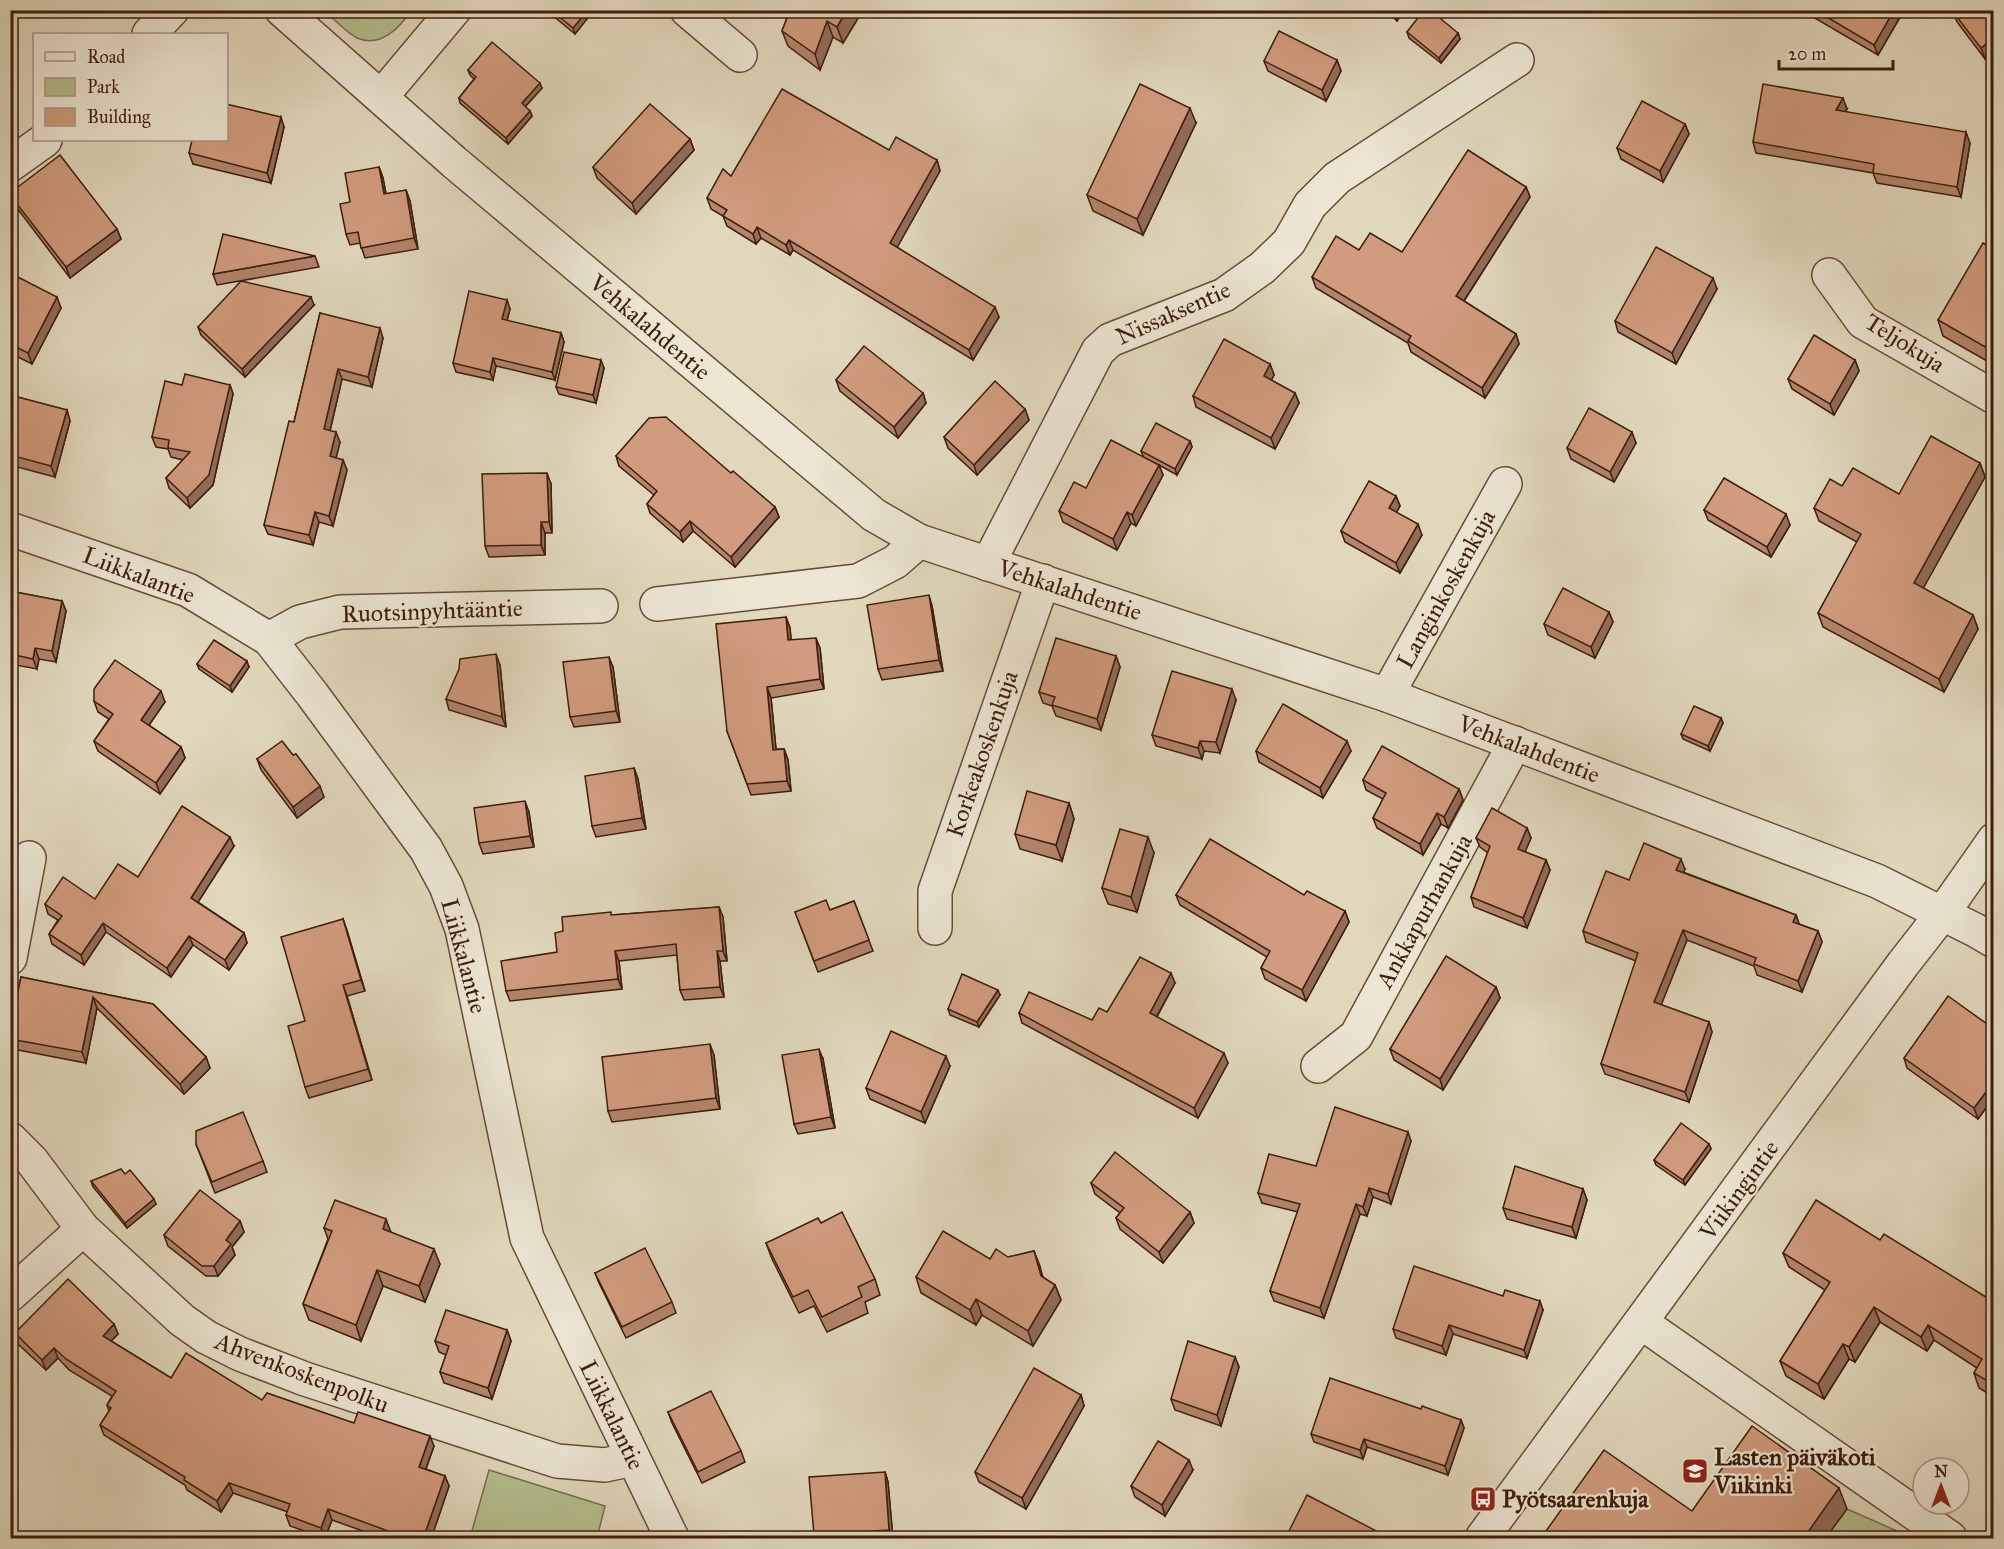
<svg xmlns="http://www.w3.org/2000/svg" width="2004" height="1549" viewBox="0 0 2004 1549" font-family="'IM FELL Great Primer',serif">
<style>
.green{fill:#b5be8f;stroke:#796e4d;stroke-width:1.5}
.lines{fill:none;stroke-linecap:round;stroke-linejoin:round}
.minor-casing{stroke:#664c37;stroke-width:36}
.tertiary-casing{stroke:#664c37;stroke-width:36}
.minor{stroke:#ece6d3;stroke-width:33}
.tertiary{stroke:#ece6d3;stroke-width:33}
.wall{fill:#b3856c;stroke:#3d1d0b;stroke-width:1.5}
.shaded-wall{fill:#926c58;stroke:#3d1d0b;stroke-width:1.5}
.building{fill:#d09b7e;stroke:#3d1d0b;stroke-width:1.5}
.labels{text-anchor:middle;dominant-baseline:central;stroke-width:4.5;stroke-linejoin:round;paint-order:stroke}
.street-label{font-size:24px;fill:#3d1d0b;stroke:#ece6d3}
.poi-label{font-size:24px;font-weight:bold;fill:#3d1d0b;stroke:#ece6d3;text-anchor:start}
</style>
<rect width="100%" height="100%" fill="#e1d8bc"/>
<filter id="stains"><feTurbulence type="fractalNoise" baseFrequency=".00333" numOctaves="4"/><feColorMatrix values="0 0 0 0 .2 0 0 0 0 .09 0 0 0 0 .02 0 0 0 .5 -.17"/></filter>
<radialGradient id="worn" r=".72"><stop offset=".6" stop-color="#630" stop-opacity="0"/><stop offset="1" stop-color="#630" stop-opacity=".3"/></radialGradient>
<g class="green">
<path d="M324 11H411C399 28 381 48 357 38 347 33 333 18 324 11Z"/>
<polygon points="489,1470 605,1506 597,1538 470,1538"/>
<polygon points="1847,1509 1913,1538 1825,1538"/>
</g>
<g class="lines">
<defs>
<g id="minor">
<polyline points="282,10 454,162 874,515 919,541 1387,695 1877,881 1975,930 1994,941"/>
<polyline points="687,10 740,55"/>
<polyline points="149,34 172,10"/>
<polyline points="381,97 454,10"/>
<polyline points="10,165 45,140"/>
<polyline points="1829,275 1863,322 1994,397"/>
<polyline points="10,529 188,590 269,639 312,694 426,849 446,886 462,929 527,1238 672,1538"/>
<polyline points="988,564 1098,351 1110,340 1224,295 1262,268 1289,242 1310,205 1337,178 1517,60"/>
<polyline points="657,604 858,581 895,562 919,541"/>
<polyline points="269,639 300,622 340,612 601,606"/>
<polyline points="1387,695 1505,484"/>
<polyline points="935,928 935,891 1043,581"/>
<polyline points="10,958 29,858"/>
<polyline points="1318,1066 1356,1036 1515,743"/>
<polyline points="10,1139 32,1161 83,1229 182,1320 206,1337 240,1354 305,1379 557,1461 605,1465 633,1459"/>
<polyline points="10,1295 83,1229"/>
<polyline points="1642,1323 1950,1538"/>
</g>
<polyline id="tertiary" points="1482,1538 1903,964 1942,914 1994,840"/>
</defs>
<use href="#minor" class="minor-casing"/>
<use href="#tertiary" class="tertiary-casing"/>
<use href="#minor" class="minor"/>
<use href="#tertiary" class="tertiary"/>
</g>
<g class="wall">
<polygon points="546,10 594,10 575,34"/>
<polygon points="790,10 863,10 843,43 833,37 820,70 788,46 782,31"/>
<polygon points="1385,10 1405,10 1397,21"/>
<polygon points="1801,10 1903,10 1903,12 1878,55"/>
<polygon points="1994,10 1985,59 1957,22 1953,12"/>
<polygon points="1407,32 1458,33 1460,39 1441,63 1409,38"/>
<polygon points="1337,60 1341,71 1326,101 1268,71 1264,61"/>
<polygon points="468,70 542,88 525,107 530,111 532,116 508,144 460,103 459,98 474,79 470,75"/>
<polygon points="1847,109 1845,112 1970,143 1961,197 1877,183 1873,173 1756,153 1753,142"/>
<polygon points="1196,123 1143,235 1093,211 1087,195"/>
<polygon points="1685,124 1689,134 1663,182 1621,159 1617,148"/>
<polygon points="284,127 271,183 193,164 189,153"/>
<polygon points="690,139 694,150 636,214 597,178 593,167"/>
<polygon points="889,150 937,160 940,171 897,247 999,317 973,360 793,250 790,255 761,238 756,244 727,226 723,216 711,209 707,198 731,176"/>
<polygon points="379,167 383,178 386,194 406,190 410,201 418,249 365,258 360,243 350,245 346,234 350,202"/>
<polygon points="1526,187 1530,197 1464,301 1516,334 1519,344 1485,398 1411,352 1408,343 1316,288 1312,277 1359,250 1402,252"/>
<polygon points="10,193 117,229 121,239 70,278 14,204 10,196"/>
<polygon points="1994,249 1994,365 1943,336 1938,320"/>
<polygon points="315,256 319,267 217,285 213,274"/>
<polygon points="10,273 61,308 32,364 10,353"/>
<polygon points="1717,289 1676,364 1618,332 1615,321"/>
<polygon points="507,300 510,309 507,321 561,333 564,342 555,380 496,366 493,380 456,372 453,363"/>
<polygon points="314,305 245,377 201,335 198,327"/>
<polygon points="320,313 383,338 372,387 342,379 330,431 340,442 336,458 343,460 347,470 333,526 319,522 313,545 268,534 264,525 294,422"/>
<polygon points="1855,360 1859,371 1834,415 1792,389 1788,379"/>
<polygon points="1270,364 1274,375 1271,380 1295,393 1299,403 1275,449 1196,407 1193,396"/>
<polygon points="604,368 596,403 559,394 556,387"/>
<polygon points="836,380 923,393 926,403 898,438 840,391"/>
<polygon points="182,385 230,385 233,394 213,485 190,508 169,488 166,478 183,460 171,457 168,449 156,447 152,437"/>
<polygon points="10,395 67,410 70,421 55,477 10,465"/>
<polygon points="1025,409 1029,420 977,475 948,448 944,437"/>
<polygon points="1190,441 1192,447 1177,475 1159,465 1163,475 1136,526 1131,523 1117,550 1063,522 1059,511 1086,488 1143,456 1141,451"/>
<polygon points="1636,443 1614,482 1571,459 1567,448"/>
<polygon points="616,456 731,473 775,507 779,517 735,567 693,531 683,542 650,513 647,504 654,495 619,466"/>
<polygon points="1980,463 1985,477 1923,588 1973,615 1978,629 1944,692 1823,627 1818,613 1857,542 1819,521 1814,508 1842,486 1899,494"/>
<polygon points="551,484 552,533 545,533 545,555 489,557 485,546"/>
<polygon points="1396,496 1400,506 1396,513 1422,535 1400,573 1345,542 1341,531"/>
<polygon points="1704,510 1790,525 1771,557 1708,520"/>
<polygon points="10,591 62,601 66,611 56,662 39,659 37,669 10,664"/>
<polygon points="932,606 943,671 882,680 878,669"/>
<polygon points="1609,612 1613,622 1595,658 1548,635 1544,624"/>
<polygon points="786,617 790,628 791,640 820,648 824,689 771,698 776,749 784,749 788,760 791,791 751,795 727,731"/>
<polygon points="1116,656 1120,667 1101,730 1056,716 1052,706 1043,703 1039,692"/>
<polygon points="197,664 249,667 232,692 199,669"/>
<polygon points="500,665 506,727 449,710 446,699"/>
<polygon points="613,667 620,722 574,727 570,717"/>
<polygon points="1236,700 1220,753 1204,751 1202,759 1156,746 1152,735"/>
<polygon points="94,701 165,702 149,725 181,747 185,758 160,794 98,751 94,741 109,719 98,712"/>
<polygon points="1721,718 1723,723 1710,751 1683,739 1681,734"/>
<polygon points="1256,751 1351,751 1323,798 1259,762"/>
<polygon points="293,755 324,797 297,818 261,770 257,759"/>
<polygon points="634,768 638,779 646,829 596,837 592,826"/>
<polygon points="1363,780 1459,789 1463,800 1448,828 1441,824 1423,855 1377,828 1373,818 1383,799 1366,790"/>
<polygon points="1069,803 1074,819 1062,861 1020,849 1015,834"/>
<polygon points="529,812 534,847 483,854 479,843"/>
<polygon points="1527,828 1531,838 1525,852 1546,860 1550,870 1527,928 1474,907 1471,897 1488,853 1480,847 1476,838"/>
<polygon points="234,846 198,902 244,933 247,943 229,970 193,945 171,977 106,932 84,965 52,944 49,934 58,920 48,914 45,904 95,899 138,877"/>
<polygon points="1154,853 1137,912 1108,904 1102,888"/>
<polygon points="1685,869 1683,872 1796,915 1799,924 1818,931 1822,942 1802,992 1757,975 1754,966 1687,940 1661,1005 1709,1022 1712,1032 1689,1102 1605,1074 1601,1064 1636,961 1586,942 1583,931 1629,880"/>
<polygon points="1176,895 1304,895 1345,911 1349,922 1306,1001 1265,979 1261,968 1267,957 1180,905"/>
<polygon points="854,901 873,951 818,972 795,912 830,910"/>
<polygon points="719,907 723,917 727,961 720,961 724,997 684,1000 680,990 677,955 619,961 622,989 510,1001 506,991 557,952 563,931 612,915"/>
<polygon points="343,919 365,991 347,996 372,1080 309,1098 305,1087 305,1021"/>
<polygon points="21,977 153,1004 206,1057 210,1068 184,1094 97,1008 86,1063 13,1049 10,1043 10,1030"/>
<polygon points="1175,983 1157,1017 1228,1063 1198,1118 1022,1023 1019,1013 1092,1020 1107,1012"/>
<polygon points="1496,987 1500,998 1443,1090 1394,1060 1390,1049"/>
<polygon points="1000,995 979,1027 950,1015 948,1009"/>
<polygon points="1994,1029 1994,1097 1978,1119 1907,1068 1904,1058"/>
<polygon points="714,1055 720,1109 612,1122 608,1111"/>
<polygon points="823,1059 835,1128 798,1134 794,1124"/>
<polygon points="950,1066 925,1123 870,1099 866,1088"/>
<polygon points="1411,1141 1391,1204 1373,1197 1367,1216 1360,1214 1324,1318 1274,1301 1270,1291 1298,1212 1262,1203 1258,1193 1316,1166"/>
<polygon points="196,1144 263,1161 267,1172 215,1193"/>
<polygon points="1709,1144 1711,1149 1685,1185 1656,1165 1654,1160"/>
<polygon points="125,1174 156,1204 127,1228 93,1187 91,1181"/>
<polygon points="1091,1183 1190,1212 1194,1223 1163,1263 1120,1229 1116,1218 1120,1213 1095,1194"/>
<polygon points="1583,1189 1587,1200 1576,1238 1507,1219 1503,1208"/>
<polygon points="240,1221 244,1232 232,1247 235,1255 218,1276 206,1276 168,1246 164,1235"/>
<polygon points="821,1223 875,1279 880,1295 865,1302 868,1313 827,1332 814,1306 799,1313 772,1259 766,1243"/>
<polygon points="324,1228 391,1232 440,1264 425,1302 383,1286 361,1341 309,1320 303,1304 328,1239"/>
<polygon points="1880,1240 1994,1302 1994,1397 1979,1388 1974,1373 1977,1368 1934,1340 1927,1351 1880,1322 1855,1362 1849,1359 1824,1399 1786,1376 1780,1361 1825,1290 1789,1267 1783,1253"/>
<polygon points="1034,1251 1043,1277 1055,1285 1061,1300 1033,1346 982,1315 976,1325 921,1293 916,1277 990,1259 1008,1257"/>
<polygon points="595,1273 672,1302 676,1313 626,1338 599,1283"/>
<polygon points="1543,1310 1527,1358 1453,1334 1446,1355 1396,1338 1393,1329"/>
<polygon points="114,1324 118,1334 111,1341 171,1378 354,1423 434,1446 426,1469 445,1476 449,1486 431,1539 385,1539 332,1520 325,1538 290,1526 286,1515 288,1512 233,1493 221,1512 187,1490 185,1485 104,1435 100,1425 109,1411 107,1405 112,1396 69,1370 58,1358 46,1370 18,1344 15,1333"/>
<polygon points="507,1330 511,1341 492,1399 444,1383 440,1372 446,1355 439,1352 435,1341"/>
<polygon points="1235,1357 1239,1367 1221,1426 1175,1410 1171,1399"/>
<polygon points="1081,1395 1084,1406 1026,1509 979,1482 975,1472"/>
<polygon points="1421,1409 1461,1420 1464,1428 1448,1475 1367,1447 1363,1459 1314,1442 1311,1434"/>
<polygon points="668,1412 741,1451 745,1462 702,1483 672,1423"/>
<polygon points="1193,1470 1165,1516 1135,1497 1131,1486"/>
<polygon points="885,1472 888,1482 893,1539 815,1539 814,1535"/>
</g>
<g class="shaded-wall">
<polygon points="588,10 594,10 575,34 573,28"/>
<polygon points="847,10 863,10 843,43 837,27"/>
<polygon points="1393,10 1405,10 1397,21"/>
<polygon points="1894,10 1903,10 1903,12 1878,55 1874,45"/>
<polygon points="827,21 833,37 820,70 815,54"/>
<polygon points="1458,33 1460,39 1441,63 1439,58"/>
<polygon points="1994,38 1994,52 1985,59 1981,48"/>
<polygon points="1337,60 1341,71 1326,101 1322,90"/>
<polygon points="10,66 14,74 10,77"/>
<polygon points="540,83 542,88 523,109 522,103"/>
<polygon points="1843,98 1847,109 1840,121 1836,110"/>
<polygon points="1190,108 1196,123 1143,235 1137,219"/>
<polygon points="530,111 532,116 508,144 506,138"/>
<polygon points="281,117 284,127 271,183 267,173"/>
<polygon points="1685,124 1689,134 1663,182 1660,171"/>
<polygon points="1966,132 1970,143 1961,197 1957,187"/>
<polygon points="690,139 694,150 636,214 632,203"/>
<polygon points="937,160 940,171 894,253 890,243"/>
<polygon points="379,167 383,178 388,205 384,194"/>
<polygon points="1526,187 1530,197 1460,307 1456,296"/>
<polygon points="406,190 410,201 418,249 414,238"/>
<polygon points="757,227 761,238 756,244 753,234"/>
<polygon points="117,229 121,239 70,278 66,267"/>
<polygon points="789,240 793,250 790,255 786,245"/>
<polygon points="1713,278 1717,289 1676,364 1672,353"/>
<polygon points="57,297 61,308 32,364 28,353"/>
<polygon points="311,297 314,305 245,377 242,369"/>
<polygon points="507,300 510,309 505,328 502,319"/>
<polygon points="995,307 999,317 973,360 969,350"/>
<polygon points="380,328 383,338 372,387 368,377"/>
<polygon points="561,333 564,342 555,380 552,372"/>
<polygon points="1516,334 1519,344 1485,398 1482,388"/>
<polygon points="493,358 496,366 493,380 490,372"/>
<polygon points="601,360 604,368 596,403 593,395"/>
<polygon points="1855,360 1859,371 1834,415 1830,404"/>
<polygon points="1270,364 1274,375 1268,387 1264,376"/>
<polygon points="338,369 342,379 328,439 324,429"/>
<polygon points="230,385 233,394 213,485 190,508 187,498"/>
<polygon points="923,393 926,403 898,438 894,427"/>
<polygon points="1295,393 1299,403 1275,449 1271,438"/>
<polygon points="1025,409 1029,420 977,475 974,465"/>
<polygon points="67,410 70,421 55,477 51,466"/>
<polygon points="336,432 340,442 334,466 330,456"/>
<polygon points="1632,432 1636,443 1614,482 1610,472"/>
<polygon points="1190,441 1192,447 1177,475 1175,469"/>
<polygon points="343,460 347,470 333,526 329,516"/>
<polygon points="1980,463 1985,477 1919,596 1914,583"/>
<polygon points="1159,465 1163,475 1136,526 1132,515"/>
<polygon points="547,473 551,484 552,533 549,522"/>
<polygon points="1396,496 1400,506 1393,519 1389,508"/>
<polygon points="775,507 779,517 735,567 731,557"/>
<polygon points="315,512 319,522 313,545 309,535"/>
<polygon points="1127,512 1131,523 1117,550 1113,539"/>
<polygon points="1786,514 1790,525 1771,557 1767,547"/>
<polygon points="690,521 693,531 683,542 680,532"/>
<polygon points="541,522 545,533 545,555 541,545"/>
<polygon points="1418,524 1422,535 1400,573 1396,563"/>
<polygon points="929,595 932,606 943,671 939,660"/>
<polygon points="62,601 66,611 56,662 52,651"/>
<polygon points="1609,612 1613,622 1595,658 1591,647"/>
<polygon points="1973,615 1978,629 1944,692 1939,679"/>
<polygon points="786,617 790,628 792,651 788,640"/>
<polygon points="816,638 820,648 824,689 820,679"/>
<polygon points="35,648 39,659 37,669 33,659"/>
<polygon points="496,654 500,665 506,727 502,717"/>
<polygon points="1116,656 1120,667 1101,730 1097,719"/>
<polygon points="609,657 613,667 620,722 616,711"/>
<polygon points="247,661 249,667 232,692 230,686"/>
<polygon points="767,687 771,698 777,760 773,750"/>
<polygon points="1232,689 1236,700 1220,753 1216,742"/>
<polygon points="161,691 165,702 145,731 141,720"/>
<polygon points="1721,718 1723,723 1710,751 1708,746"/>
<polygon points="1200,741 1204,751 1202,759 1198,748"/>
<polygon points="1347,741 1351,751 1323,798 1320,788"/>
<polygon points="181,747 185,758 160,794 156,783"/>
<polygon points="784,749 788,760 791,791 787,781"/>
<polygon points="634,768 638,779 646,829 642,818"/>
<polygon points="320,786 324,797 297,818 293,807"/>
<polygon points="1459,789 1463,800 1448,828 1444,817"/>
<polygon points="525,801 529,812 534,847 530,836"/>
<polygon points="1069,803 1074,819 1062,861 1056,845"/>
<polygon points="1437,813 1441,824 1423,855 1420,844"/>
<polygon points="1527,828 1531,838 1522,859 1518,849"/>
<polygon points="230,837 234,846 195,907 191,898"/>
<polygon points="1148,837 1154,853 1137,912 1131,897"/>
<polygon points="1681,859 1685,869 1680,880 1676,870"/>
<polygon points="1546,860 1550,870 1527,928 1523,918"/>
<polygon points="719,907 723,917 727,961 723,951"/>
<polygon points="1345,911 1349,922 1306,1001 1302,990"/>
<polygon points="1796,915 1800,926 1793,922"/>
<polygon points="343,919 347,930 365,991 361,980"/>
<polygon points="103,923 106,932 84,965 81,955"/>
<polygon points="1683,930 1687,940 1658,1013 1654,1002"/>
<polygon points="1818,931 1822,942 1802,992 1798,981"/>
<polygon points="244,933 247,943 229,970 225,960"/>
<polygon points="189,936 193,945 171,977 167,968"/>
<polygon points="615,951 619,961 622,989 618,979"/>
<polygon points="717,951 720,961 724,997 720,987"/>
<polygon points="1171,973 1175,983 1153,1023 1150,1013"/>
<polygon points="343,985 347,996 372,1080 368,1069"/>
<polygon points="1496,987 1500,998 1443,1090 1440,1079"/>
<polygon points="998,990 1000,995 979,1027 977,1022"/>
<polygon points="93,997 97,1008 86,1063 82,1052"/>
<polygon points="1709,1022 1712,1032 1689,1102 1685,1092"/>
<polygon points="710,1044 714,1055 720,1109 716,1098"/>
<polygon points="819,1049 823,1059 835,1128 831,1117"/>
<polygon points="1224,1053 1228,1063 1198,1118 1194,1108"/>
<polygon points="946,1056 950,1066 925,1123 921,1112"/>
<polygon points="206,1057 210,1068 184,1094 180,1084"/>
<polygon points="1992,1084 1994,1089 1994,1097 1978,1119 1974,1108"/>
<polygon points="1408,1132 1411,1141 1391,1204 1388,1194"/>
<polygon points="1709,1144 1711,1149 1685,1185 1683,1180"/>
<polygon points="1369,1188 1373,1197 1367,1216 1363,1207"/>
<polygon points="1583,1189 1587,1200 1576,1238 1572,1227"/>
<polygon points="154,1199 156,1204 127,1228 125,1223"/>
<polygon points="1356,1204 1360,1214 1324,1318 1320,1308"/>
<polygon points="1190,1212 1194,1223 1163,1263 1159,1252"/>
<polygon points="386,1219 392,1235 383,1229"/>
<polygon points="240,1221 244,1232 232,1247 235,1255 218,1276 214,1266 226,1240"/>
<polygon points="434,1249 440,1264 425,1302 419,1286"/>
<polygon points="1034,1251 1040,1266 1046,1292 1041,1276"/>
<polygon points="377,1270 383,1286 361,1341 356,1325"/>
<polygon points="1055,1285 1061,1300 1033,1346 1028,1331"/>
<polygon points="976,1299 982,1315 976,1325 970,1310"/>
<polygon points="1540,1301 1543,1310 1527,1358 1524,1350"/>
<polygon points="1874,1307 1880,1322 1855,1362 1849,1347"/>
<polygon points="114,1324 118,1334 106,1346 103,1336"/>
<polygon points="1449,1325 1453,1334 1446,1355 1442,1346"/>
<polygon points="1928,1325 1934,1340 1927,1351 1921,1337"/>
<polygon points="507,1330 511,1341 492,1399 488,1388"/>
<polygon points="1843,1344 1849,1359 1824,1399 1818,1384"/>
<polygon points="54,1348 58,1358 46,1370 42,1360"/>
<polygon points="1235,1357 1239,1367 1221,1426 1217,1415"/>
<polygon points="1081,1395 1084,1406 1026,1509 1022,1498"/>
<polygon points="1461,1420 1464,1428 1448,1475 1445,1466"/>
<polygon points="430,1436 434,1446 423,1477 419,1467"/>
<polygon points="1364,1439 1367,1447 1363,1459 1360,1450"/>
<polygon points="1189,1460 1193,1470 1165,1516 1162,1505"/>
<polygon points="885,1472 888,1482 893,1539 889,1530"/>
<polygon points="445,1476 449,1486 431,1539 423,1539"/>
<polygon points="229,1483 233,1493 221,1512 217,1501"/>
<polygon points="1839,1488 1847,1509 1825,1539 1803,1539"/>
<polygon points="328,1509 332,1520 325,1538 321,1528"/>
</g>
<g class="building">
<polygon points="551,10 588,10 573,28"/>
<polygon points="790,10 847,10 837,27 827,21 815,54 782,31"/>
<polygon points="1424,10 1430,10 1458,33 1439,58 1407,32"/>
<polygon points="1815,10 1894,10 1874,45"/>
<polygon points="1954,10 1994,10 1994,38 1981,48 1953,12"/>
<polygon points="1279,31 1337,60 1322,90 1264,61"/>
<polygon points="492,42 540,83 522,103 530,111 506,138 459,98 476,77 468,70"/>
<polygon points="1140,84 1190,108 1137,219 1087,195"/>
<polygon points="1763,84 1843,98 1836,110 1966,132 1957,187 1873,173 1874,164 1753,142"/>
<polygon points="782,89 889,150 896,137 937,160 890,243 995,307 969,350 789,240 786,245 757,227 753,234 723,216 727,210 707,198 723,169 731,176"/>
<polygon points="1642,101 1685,124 1660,171 1617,148"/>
<polygon points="226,104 281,117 267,173 189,153 192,140 226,140"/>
<polygon points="650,104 690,139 632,203 593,167"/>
<polygon points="1468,150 1526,187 1456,296 1516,334 1482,388 1408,341 1411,336 1312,277 1336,236 1359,250 1370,233 1402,252"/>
<polygon points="60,155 117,229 66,267 10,195 10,193"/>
<polygon points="379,167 384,194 406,190 414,238 361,248 358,232 346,234 340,204 350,202 345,173"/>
<polygon points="223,234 315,256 213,274"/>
<polygon points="1983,243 1994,249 1994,352 1938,320"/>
<polygon points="1656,247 1713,278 1672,353 1615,321"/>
<polygon points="10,273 57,297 28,353 10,344"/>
<polygon points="241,281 311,297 242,369 198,327"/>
<polygon points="469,291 507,300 502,319 561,333 552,372 493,358 490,372 453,363"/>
<polygon points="320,313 380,328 368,377 338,369 324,429 336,432 330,456 343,460 329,516 315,512 309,535 264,525 289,421 294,422"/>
<polygon points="1814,335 1855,360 1830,404 1788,379"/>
<polygon points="1224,339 1270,364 1264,376 1295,393 1271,438 1193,396"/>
<polygon points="864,346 923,393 894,427 836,380"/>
<polygon points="564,352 601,360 593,395 556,387"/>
<polygon points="185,374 230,385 209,475 187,498 166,478 190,452 168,448 169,440 152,437 165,381 182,385"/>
<polygon points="995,381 1025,409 974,465 944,437"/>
<polygon points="10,395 67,410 51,466 10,455"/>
<polygon points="1589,408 1632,432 1610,472 1567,448"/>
<polygon points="666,417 731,473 733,471 775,507 731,557 690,521 680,532 647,504 657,491 616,456 649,418"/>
<polygon points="1156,423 1190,441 1175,469 1141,451"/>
<polygon points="1931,436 1980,463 1914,583 1973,615 1939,679 1818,613 1861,534 1814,508 1830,479 1842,486 1853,468 1899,494"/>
<polygon points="1111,440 1159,465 1132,515 1127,512 1113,539 1059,511 1074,482 1086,488"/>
<polygon points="547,473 549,522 541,522 541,545 485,546 482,474"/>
<polygon points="1724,478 1786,514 1767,547 1704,510"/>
<polygon points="1369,481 1396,496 1389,508 1418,524 1396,563 1341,531"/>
<polygon points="1563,588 1609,612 1591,647 1544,624"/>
<polygon points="10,591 62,601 52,651 35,648 33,659 10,654"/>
<polygon points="929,595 939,660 878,669 867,605"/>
<polygon points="786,617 788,640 816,638 820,679 767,687 773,750 784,749 787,781 747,784 727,731 716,624"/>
<polygon points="1056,638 1116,656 1097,719 1052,705 1055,697 1039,692"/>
<polygon points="214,640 247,661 230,686 197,664"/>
<polygon points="496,654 502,717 446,699 459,669 460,659"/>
<polygon points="609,657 616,711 570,717 563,662"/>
<polygon points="115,660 161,691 141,720 181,747 156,783 94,741 113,714 94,701 94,689"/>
<polygon points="1172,671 1232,689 1216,742 1200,741 1198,748 1152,735"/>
<polygon points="1283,704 1347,741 1320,788 1256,751"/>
<polygon points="1694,706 1721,718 1708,746 1681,734"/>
<polygon points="282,741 293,755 296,754 320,786 293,807 257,759"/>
<polygon points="1382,746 1459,789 1444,817 1437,813 1420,844 1373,818 1386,793 1363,780"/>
<polygon points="634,768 642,818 592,826 585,776"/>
<polygon points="1027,791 1069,803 1056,845 1015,834"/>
<polygon points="525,801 530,836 479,843 474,808"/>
<polygon points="182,806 230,837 191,898 244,933 225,960 189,936 167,968 103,923 81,955 49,934 62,916 45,904 63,877 95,899 118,864 138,877"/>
<polygon points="1492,808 1527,828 1518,849 1546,860 1523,918 1471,897 1490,846 1476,838"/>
<polygon points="1120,829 1148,837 1131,897 1102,888"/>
<polygon points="1210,839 1304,895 1307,891 1345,911 1302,990 1261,968 1270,951 1176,895"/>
<polygon points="1644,843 1681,859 1676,870 1796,915 1793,922 1818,931 1798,981 1754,964 1756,958 1683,930 1654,1002 1709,1022 1685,1092 1601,1064 1638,953 1583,931 1606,871 1629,880"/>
<polygon points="826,900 830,910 854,901 869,940 814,961 795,912"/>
<polygon points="719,907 723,951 717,951 720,987 680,990 676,944 615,951 618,979 506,991 501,961 557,952 555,933 563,931 562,917 611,912 611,915"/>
<polygon points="343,919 361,980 343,985 368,1069 305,1087 288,1026 305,1021 281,937"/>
<polygon points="1446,956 1496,987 1440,1079 1390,1049"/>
<polygon points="1140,957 1171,973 1150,1013 1224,1053 1194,1108 1019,1013 1029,992 1092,1020 1099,1008 1107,1012"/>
<polygon points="962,974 998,990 977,1022 948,1009"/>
<polygon points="21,977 153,1004 206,1057 180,1084 93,997 82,1052 10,1039 10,1030"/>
<polygon points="1948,996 1994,1029 1994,1085 1992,1084 1974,1108 1904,1058"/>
<polygon points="891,1031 946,1056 921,1112 866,1088"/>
<polygon points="710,1044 716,1098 608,1111 602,1057"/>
<polygon points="819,1049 831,1117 794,1124 782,1055"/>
<polygon points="1335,1107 1408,1132 1388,1194 1369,1188 1363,1207 1356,1204 1320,1308 1270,1291 1300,1204 1258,1193 1269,1154 1316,1166"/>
<polygon points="243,1112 263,1161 212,1182 196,1144 196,1131"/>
<polygon points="1681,1123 1709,1144 1683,1180 1654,1160"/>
<polygon points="1115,1152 1190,1212 1159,1252 1116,1218 1124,1208 1091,1183"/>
<polygon points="1515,1166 1583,1189 1572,1227 1503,1208"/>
<polygon points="121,1169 125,1174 130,1170 154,1199 125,1223 91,1181"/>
<polygon points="200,1190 240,1221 226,1240 231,1244 214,1266 202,1266 164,1235"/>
<polygon points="335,1200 386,1219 383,1229 434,1249 419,1286 377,1270 356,1325 303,1304 332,1231 324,1228"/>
<polygon points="1816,1200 1880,1240 1884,1234 1994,1302 1994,1385 1974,1373 1982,1359 1928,1325 1921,1337 1874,1307 1849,1347 1843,1344 1818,1384 1780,1361 1830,1282 1783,1253"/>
<polygon points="842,1212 875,1279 858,1287 862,1297 822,1317 808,1290 793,1297 766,1243 818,1218 821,1223"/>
<polygon points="943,1231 990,1259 996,1249 1008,1257 1034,1251 1041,1276 1055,1285 1028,1331 976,1299 970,1310 916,1277"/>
<polygon points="645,1248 672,1302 622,1327 595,1273"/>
<polygon points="1414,1266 1503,1296 1505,1290 1540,1301 1524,1350 1449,1325 1442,1346 1393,1329"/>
<polygon points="68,1279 114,1324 103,1336 171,1378 186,1353 262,1400 267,1393 354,1423 358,1412 430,1436 419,1467 445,1476 423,1539 410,1539 328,1509 321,1528 286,1515 290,1504 229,1483 217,1501 184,1480 185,1477 100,1425 111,1408 107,1405 116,1391 66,1359 54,1348 42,1360 15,1333"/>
<polygon points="446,1310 507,1330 488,1388 440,1372 449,1346 435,1341"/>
<polygon points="1188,1341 1235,1357 1217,1415 1171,1399"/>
<polygon points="1034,1368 1081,1395 1022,1498 975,1472"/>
<polygon points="1330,1378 1421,1409 1422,1406 1461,1420 1445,1466 1364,1439 1360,1450 1311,1434"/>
<polygon points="711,1391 741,1451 698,1472 668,1412"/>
<polygon points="1752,1426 1839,1488 1803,1539 1541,1538 1604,1450 1692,1511"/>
<polygon points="1158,1441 1189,1460 1162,1505 1131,1486"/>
<polygon points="885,1472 889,1530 814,1535 809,1477"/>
<polygon points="1307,1495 1384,1535 1382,1539 1285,1539"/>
</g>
<defs>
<symbol id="school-square" viewBox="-11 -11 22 22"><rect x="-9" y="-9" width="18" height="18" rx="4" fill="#8f2418" stroke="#ece6d3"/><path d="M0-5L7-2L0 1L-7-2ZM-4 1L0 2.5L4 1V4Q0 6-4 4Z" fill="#fff"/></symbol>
<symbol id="bus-square" viewBox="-11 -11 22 22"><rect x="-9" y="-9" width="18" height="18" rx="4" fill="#8f2418" stroke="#ece6d3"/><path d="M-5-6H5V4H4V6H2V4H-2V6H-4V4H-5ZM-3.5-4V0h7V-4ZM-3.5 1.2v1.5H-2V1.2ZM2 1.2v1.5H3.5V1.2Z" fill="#fff"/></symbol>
</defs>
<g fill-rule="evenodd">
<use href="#school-square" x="1680" y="1456" width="30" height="30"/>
<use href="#bus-square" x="1468" y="1484" width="30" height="30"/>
</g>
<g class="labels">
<g class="street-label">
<text transform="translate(1173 313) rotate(-24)">Nissaksentie</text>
<text transform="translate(650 327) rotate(40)">Vehkalahdentie</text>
<text transform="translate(1905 343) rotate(32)">Teljokuja</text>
<text transform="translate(139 575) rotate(21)">Liikkalantie</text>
<text transform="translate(1446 589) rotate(-61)">Langinkoskenkuja</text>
<text transform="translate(1070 590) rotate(18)">Vehkalahdentie</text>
<text transform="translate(432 611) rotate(-2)">Ruotsinpyhtääntie</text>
<text transform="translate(1529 749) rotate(21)">Vehkalahdentie</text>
<text transform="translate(982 754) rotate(-71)">Korkeakoskenkuja</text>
<text transform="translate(1424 911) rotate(-61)">Ankkapurhankuja</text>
<text transform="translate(464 956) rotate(75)">Liikkalantie</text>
<text transform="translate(1739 1190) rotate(-54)">Viikingintie</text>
<text transform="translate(302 1373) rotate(21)">Ahvenkoskenpolku</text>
<text transform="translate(612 1415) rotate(64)">Liikkalantie</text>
</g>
<g class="poi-label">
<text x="1714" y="1457">Lasten päiväkoti<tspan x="1714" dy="28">Viikinki</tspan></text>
<text x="1502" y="1499">Pyötsaarenkuja</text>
</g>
</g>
<rect width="2004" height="1549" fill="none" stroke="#e1d8bc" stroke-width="36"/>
<rect x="12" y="12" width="1980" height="1525" fill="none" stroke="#3d1d0b" stroke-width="3"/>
<rect x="18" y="18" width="1968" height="1513" fill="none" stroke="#3d1d0b" stroke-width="1.5"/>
<rect x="33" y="33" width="195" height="108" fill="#ece6d3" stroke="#a69683" stroke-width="1.5"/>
<rect x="45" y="52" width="30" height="9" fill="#ece6d3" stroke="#a69683" stroke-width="1.5"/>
<text x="87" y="63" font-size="18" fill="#3d1d0b">Road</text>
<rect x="45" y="78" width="30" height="18" fill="#b5be8f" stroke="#a69683" stroke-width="1.5"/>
<text x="87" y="93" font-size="18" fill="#3d1d0b">Park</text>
<rect x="45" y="108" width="30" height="18" fill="#d09b7e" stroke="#a69683" stroke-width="1.5"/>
<text x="87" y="123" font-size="18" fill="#3d1d0b">Building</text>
<g transform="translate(1941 1486)"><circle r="28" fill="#ece6d3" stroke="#a69683" stroke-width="1.5"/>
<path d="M0-4.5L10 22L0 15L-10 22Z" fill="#8f2418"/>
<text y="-9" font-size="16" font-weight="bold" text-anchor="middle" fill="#3d1d0b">N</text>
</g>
<path d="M1779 60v9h114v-9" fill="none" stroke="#3d1d0b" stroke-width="3"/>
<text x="1788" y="60" font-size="18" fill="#3d1d0b" stroke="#ece6d3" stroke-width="4.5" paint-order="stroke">20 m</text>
<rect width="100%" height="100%" filter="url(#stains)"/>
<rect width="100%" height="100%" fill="url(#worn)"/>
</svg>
